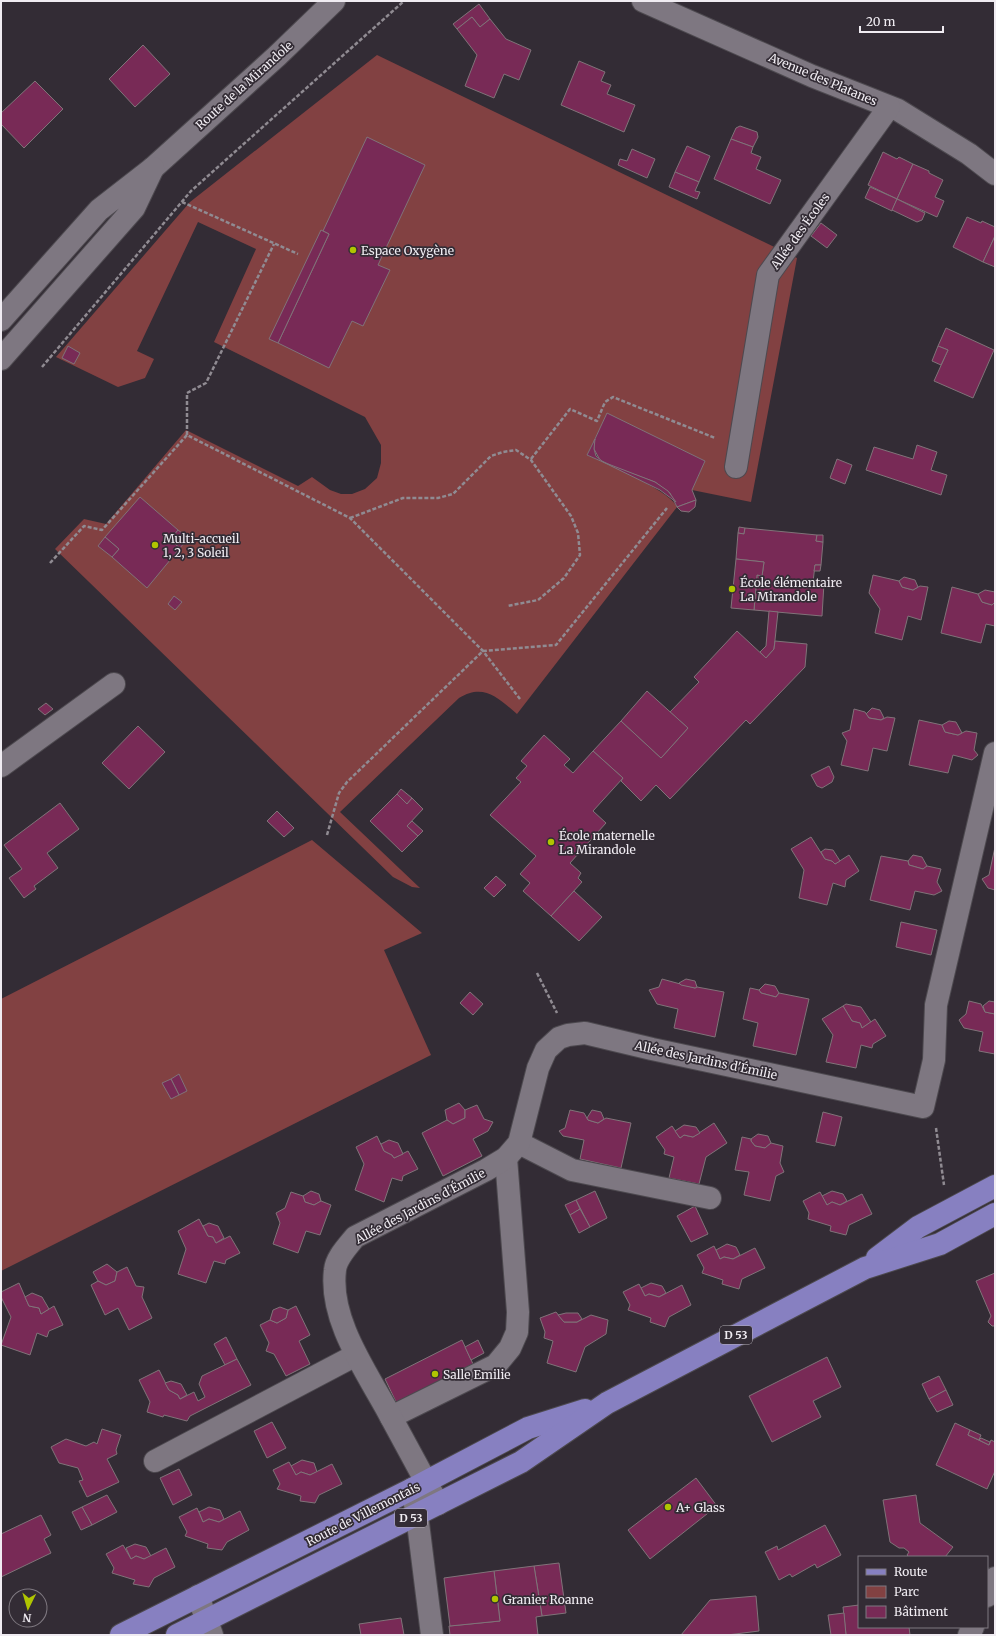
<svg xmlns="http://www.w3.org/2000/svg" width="996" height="1636" viewBox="0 0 996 1636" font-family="Merriweather,serif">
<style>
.green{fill:#824142}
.building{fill:#782a56;stroke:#807379}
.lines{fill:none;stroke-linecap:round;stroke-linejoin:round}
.minor-casing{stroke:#4d494f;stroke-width:24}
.major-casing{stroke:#4d494f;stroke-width:24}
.path{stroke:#908b92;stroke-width:2.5;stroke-dasharray:4 2;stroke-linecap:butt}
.minor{stroke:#7e7781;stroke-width:22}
.major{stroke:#8780c1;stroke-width:22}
.poi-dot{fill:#b0c501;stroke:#332c35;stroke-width:1.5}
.labels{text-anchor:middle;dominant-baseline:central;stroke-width:3.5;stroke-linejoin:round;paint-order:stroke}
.shield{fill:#332c35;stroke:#b7b2b9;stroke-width:1}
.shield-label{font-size:11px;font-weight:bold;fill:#f0ecf2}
.street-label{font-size:12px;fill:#f0ecf2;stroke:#332c35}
.poi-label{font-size:12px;fill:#f0ecf2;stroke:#332c35;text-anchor:start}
</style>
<rect width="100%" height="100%" fill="#332c35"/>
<g class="green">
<path d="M377 55 797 258 751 502 692 490 705 461 607 414 587 455C605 463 671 491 677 507L517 714C498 698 484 683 459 698L340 812 420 888 412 887 393 877 55 549 84 519 106 524 186 430 298 486 312 477 330 490 341 494H352L365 489 377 478 381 463V445L365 417 214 342 256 249 198 222 137 351 154 359 145 378 118 387 56 357 190 202Z"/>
<polygon points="312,840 422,933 384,950 431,1055 1,1271 1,999"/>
</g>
<g class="building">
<polygon points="479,4 490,19 480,27 472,17 457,29 453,24"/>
<polygon points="472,17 480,27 490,19 506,39 531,50 519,80 504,74 494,98 465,86 477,55 457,29"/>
<polygon points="143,45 170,74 135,107 109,79"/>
<polygon points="579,61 605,72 601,81 611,85 607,94 635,105 624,132 561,105"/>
<polygon points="35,81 63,109 24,148 1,124 1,113"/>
<polygon points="740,126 757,132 758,137 753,147 731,139 736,128"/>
<polygon points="367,137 425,165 378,265 390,270 363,326 352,321 329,368 278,343 329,234 323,231"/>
<polygon points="731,139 753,147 751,153 761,157 756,169 781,180 770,204 714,179"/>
<polygon points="687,146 710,156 699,182 675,172"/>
<polygon points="632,149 655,159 647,178 618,165 620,159 627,161"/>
<polygon points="883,152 897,159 899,157 913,164 897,199 868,185"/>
<polygon points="913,164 929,171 929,173 943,180 935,197 944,201 937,217 897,199"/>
<polygon points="675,172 699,182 695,191 700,192 697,199 669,187"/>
<polygon points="870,187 897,199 892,211 865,198"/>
<polygon points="897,199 925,213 922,220 917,222 892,210"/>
<polygon points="967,217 981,223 982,221 995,227 995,236 983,262 953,247"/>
<polygon points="821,223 837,235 827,248 811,236"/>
<polygon points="321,230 329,234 278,343 269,339"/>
<polygon points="995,236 995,267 983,262"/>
<polygon points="946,328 994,350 973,398 934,381 948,350 938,346"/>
<polygon points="68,346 80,353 74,364 62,358"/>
<polygon points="938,346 948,350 941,365 932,361"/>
<polygon points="607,413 705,461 692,490 696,500 677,507 670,493 655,482 614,467 600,460 594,449 594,441"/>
<polygon points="595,439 594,449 596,456 603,462 587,455"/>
<polygon points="917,445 937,452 931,470 947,475 941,495 866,470 874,447 913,459"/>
<polygon points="837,459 852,465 845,484 830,478"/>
<polygon points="603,462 655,482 668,491 676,502 660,490"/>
<polygon points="140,497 178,530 170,540 180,548 147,588 112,557 119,549 105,537"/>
<polygon points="696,500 695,507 689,512 681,511 677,507"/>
<polygon points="739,527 745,528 744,534 738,533"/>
<polygon points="745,528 817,535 816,541 823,542 821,565 815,565 813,582 824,583 822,616 754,610 757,575 762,576 764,562 736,559 738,533 744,534"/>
<polygon points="178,530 188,538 180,548 170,540"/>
<polygon points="817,535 823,535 823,542 816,541"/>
<polygon points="105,537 119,549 112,557 98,546"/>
<polygon points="736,559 764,562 762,576 757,575 754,610 731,608"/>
<polygon points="815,565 821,565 820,571 814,571"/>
<polygon points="873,575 899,581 902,587 913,590 920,586 928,587 921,620 908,616 902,640 875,633 880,609 869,593"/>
<polygon points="904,577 915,580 918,587 913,590 902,587 899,581"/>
<polygon points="952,587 978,594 982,602 992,605 995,602 995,626 986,624 981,643 941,633"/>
<polygon points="985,590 995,592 995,602 992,605 982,602 978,594"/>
<polygon points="174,596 182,602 175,610 168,604"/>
<polygon points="769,611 778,612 774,649 766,658 760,652 766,646"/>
<polygon points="737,631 766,658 774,649 775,641 807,644 805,667 750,724 746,720 670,799 656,785 641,801 621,781 623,778 593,751 621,721 661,758 688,728 670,712 699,682 694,677"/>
<polygon points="647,691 688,728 661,758 621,721"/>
<polygon points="46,703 53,709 45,715 38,709"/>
<polygon points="872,708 880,710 884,718 881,720 869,718 866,714"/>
<polygon points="854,709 865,712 869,718 881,720 887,717 895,718 887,751 873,748 868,771 841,765 847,741 842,733 850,730"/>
<polygon points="919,720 942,725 945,732 958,735 966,731 977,733 974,750 978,755 972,760 953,755 948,773 909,765"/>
<polygon points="949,721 956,722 962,733 958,735 945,732 942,725"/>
<polygon points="138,726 165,752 129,789 102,763"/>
<polygon points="544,735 570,759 564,765 573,773 593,751 623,778 593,811 606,823 570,863 581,873 578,878 582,882 551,916 523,891 530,883 520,874 536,856 490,815 521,782 516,778 527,766 521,761"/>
<polygon points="829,766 834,777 832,782 822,788 817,786 811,775"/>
<polygon points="401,789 412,798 407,804 397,794"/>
<polygon points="397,794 407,804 412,798 423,809 407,826 418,836 402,852 370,821"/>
<polygon points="60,803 79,829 47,853 58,868 34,886 36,889 24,898 9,878 22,869 4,845"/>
<polygon points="277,811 294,828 284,837 267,821"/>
<polygon points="412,821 423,831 418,836 407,826"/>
<polygon points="811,837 825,859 832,861 835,864 849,855 859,871 846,880 845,887 833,883 827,905 799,898 804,870 791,849"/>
<polygon points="995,847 995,890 988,888 982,879 989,875"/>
<polygon points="825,849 833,850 840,861 835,864 832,861 825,859 821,852"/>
<polygon points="913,855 922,857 927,866 923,869 909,865 908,861"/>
<polygon points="881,856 908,861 909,865 923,869 927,866 941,869 937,882 942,891 934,895 915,891 910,910 870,900"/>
<polygon points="496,876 506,885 494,897 484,888"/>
<polygon points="574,891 602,917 579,941 551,916"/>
<polygon points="901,922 937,930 931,955 896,947"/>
<polygon points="662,979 695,988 697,987 724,992 715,1037 674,1028 678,1009 657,1004 649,990 659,987"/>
<polygon points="686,979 695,981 697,987 695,988 681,985 679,983"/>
<polygon points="765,984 775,986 779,993 776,997 761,993 759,990"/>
<polygon points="750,988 759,990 761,993 776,997 779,993 809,999 796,1055 753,1046 758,1023 743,1019"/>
<polygon points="470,992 483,1004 473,1015 460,1003"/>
<polygon points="969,1001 981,1004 985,1012 995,1014 995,1054 979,1051 983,1032 964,1028 959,1020 966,1014"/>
<polygon points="989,1001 995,1002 995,1014 985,1012 983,1006"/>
<polygon points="846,1004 861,1007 871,1022 862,1028 860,1023 852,1021 843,1006"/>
<polygon points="843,1006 852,1021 860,1023 862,1028 875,1019 886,1036 873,1044 872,1048 861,1045 856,1068 826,1062 833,1035 822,1019"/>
<polygon points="179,1074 187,1091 179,1095 171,1079"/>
<polygon points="171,1079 179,1095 171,1099 162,1083"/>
<polygon points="459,1103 465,1110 465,1118 453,1124 447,1120 445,1110"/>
<polygon points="477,1105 484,1119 493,1122 488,1131 473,1139 482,1156 443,1176 422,1133 447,1120 453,1124 465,1118 465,1110"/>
<polygon points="570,1110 584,1113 588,1120 598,1123 606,1118 631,1123 621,1168 580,1159 584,1140 563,1136 559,1131 565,1128"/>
<polygon points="592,1110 601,1112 604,1119 598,1123 588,1120 587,1118"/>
<polygon points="823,1112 842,1117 835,1146 816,1142"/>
<polygon points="714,1123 727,1143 706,1157 699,1184 669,1178 674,1157 664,1154 665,1150 656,1137 672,1126 680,1138 684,1135 693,1137"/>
<polygon points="684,1125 696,1127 700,1133 693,1137 684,1135 680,1138 675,1131"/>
<polygon points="758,1134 768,1136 771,1143 765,1148 755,1146 751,1141 751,1139"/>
<polygon points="377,1136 384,1151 392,1155 394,1158 408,1151 418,1169 403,1176 402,1181 392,1178 384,1202 355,1190 364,1164 356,1147"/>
<polygon points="742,1137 751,1139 751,1141 755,1146 765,1148 771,1143 783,1146 780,1163 784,1172 776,1176 770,1201 744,1195 749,1172 735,1170"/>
<polygon points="389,1140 398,1143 403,1154 394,1158 392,1155 384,1151 381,1144"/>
<polygon points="311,1191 319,1194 321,1201 314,1205 305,1202 303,1196"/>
<polygon points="595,1191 607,1218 590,1227 576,1200"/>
<polygon points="832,1191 843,1194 847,1201 840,1205 832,1202 827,1205 822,1196"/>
<polygon points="291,1192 303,1196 305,1202 314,1205 321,1201 331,1205 320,1235 306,1231 298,1253 273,1244 280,1223 276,1213 285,1208"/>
<polygon points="820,1192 827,1205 832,1202 840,1205 862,1194 872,1214 849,1225 846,1235 830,1231 831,1226 808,1219 809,1213 803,1201"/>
<polygon points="576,1200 580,1209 570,1215 565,1205"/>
<polygon points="695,1206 708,1234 691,1242 677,1216"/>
<polygon points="580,1209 590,1227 579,1233 570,1215"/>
<polygon points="199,1219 208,1236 213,1237 216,1243 230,1236 240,1253 226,1260 225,1264 214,1261 206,1283 178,1274 186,1249 178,1231"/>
<polygon points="209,1223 218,1226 224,1238 216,1243 213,1237 208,1236 203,1226"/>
<polygon points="727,1244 736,1247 740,1255 733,1259 724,1257 720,1259 716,1250"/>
<polygon points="714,1246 720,1259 724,1257 733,1259 755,1248 765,1268 742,1279 739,1289 722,1284 723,1280 702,1273 704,1268 697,1255"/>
<polygon points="107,1264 117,1272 115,1281 106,1285 98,1281 93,1272"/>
<polygon points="127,1267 136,1286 144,1287 142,1297 152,1318 129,1330 118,1308 105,1315 91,1285 98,1281 106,1285 115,1281 117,1272"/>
<polygon points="995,1273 995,1326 992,1326 988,1322 991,1316 976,1281"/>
<polygon points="19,1283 29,1306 39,1308 41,1314 54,1306 63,1325 49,1331 47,1337 37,1333 30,1355 1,1345 11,1317 1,1297 1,1292"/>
<polygon points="651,1283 662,1286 666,1293 659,1297 649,1294 645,1296 641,1288"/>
<polygon points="639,1284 645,1296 649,1294 659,1297 682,1285 691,1305 669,1317 665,1327 650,1322 651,1318 628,1310 630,1305 623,1292"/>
<polygon points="32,1293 42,1297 49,1309 41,1314 39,1308 29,1306 25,1297"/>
<polygon points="296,1306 310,1335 299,1341 310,1364 286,1376 274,1354 266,1351 269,1343 260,1325 270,1320 277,1323 286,1318 288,1310"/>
<polygon points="280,1307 288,1310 286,1318 277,1323 270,1320 273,1310"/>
<polygon points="556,1312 564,1322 577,1322 591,1315 608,1320 606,1334 585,1347 576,1372 547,1363 553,1341 544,1338 545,1332 540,1318"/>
<polygon points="566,1313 578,1313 582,1319 577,1322 564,1322 558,1315"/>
<polygon points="226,1337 237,1359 225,1365 214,1344"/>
<polygon points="462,1340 473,1364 397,1404 385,1379"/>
<polygon points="478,1340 484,1353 471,1360 465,1347"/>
<polygon points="827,1357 841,1387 813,1401 821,1417 772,1442 749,1396"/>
<polygon points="237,1359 251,1385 190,1416 187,1421 164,1415 163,1417 147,1412 150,1402 139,1380 159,1370 169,1390 178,1395 180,1399 194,1392 198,1401 205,1397 199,1384 202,1376"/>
<polygon points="939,1376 946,1390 929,1399 922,1384"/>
<polygon points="171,1381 181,1384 187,1395 180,1399 178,1395 169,1390 165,1383"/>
<polygon points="946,1390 953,1405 937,1412 929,1399"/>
<polygon points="272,1422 286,1448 267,1458 254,1431"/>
<polygon points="955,1423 970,1430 968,1435 989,1445 991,1440 995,1442 995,1471 987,1489 936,1465"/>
<polygon points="102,1429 121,1435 116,1450 117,1454 107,1459 119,1482 87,1497 79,1481 83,1480 78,1468 59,1463 51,1447 66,1439 86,1446 94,1442 97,1444"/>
<polygon points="970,1430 981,1435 979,1440 968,1435"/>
<polygon points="981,1438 990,1442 989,1445 979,1440"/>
<polygon points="302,1460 314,1463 317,1472 310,1475 301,1472 296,1475 291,1466"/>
<polygon points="289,1462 296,1475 301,1472 310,1475 332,1464 342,1484 319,1495 315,1503 300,1501 301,1496 277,1489 280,1484 273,1470"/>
<polygon points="179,1469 192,1495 173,1505 160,1478"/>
<polygon points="696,1478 717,1506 650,1559 628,1530"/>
<polygon points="107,1495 117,1512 92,1525 82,1507"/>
<polygon points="916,1495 920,1523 953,1547 945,1557 909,1557 907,1555 909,1552 904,1548 899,1548 890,1542 883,1500"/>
<polygon points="82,1507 92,1525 81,1530 72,1512"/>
<polygon points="209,1507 220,1510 224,1519 219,1522 209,1519 203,1522 199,1512"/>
<polygon points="197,1508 203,1522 209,1519 219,1522 240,1511 249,1530 227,1542 222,1550 207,1548 208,1544 185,1536 187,1532 179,1517"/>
<polygon points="41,1515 51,1535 44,1539 51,1553 1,1577 1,1534"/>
<polygon points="825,1525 841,1555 817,1568 815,1564 792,1577 790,1574 779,1580 765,1552 777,1546 778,1550"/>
<polygon points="135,1544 146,1547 151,1556 144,1559 136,1556 131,1559 126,1548"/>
<polygon points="123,1545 131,1559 136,1556 144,1559 166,1548 175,1567 154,1578 149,1587 133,1584 135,1580 112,1573 114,1568 106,1554"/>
<polygon points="559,1563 566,1613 542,1616 534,1566"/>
<polygon points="534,1566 542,1616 536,1617 538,1635 450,1635 449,1626 500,1621 494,1571"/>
<polygon points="494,1571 500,1621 450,1626 444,1578"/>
<polygon points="756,1596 759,1631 727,1635 681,1635 710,1600"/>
<polygon points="859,1605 859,1627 909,1627 910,1635 846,1635 843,1607"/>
<polygon points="844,1613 846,1635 831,1635 828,1615"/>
<polygon points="401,1618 404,1635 361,1635 359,1624"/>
</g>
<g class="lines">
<defs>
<g id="minor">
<polyline points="643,1 812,76 898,110 969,154 995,174"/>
<polyline points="153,168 277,56 334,1"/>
<polyline points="1,320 99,210 153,168 134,208 1,359"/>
<polyline points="736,467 768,275 889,107"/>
<polyline points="1,766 114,684"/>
<polyline points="519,1143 572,1170 710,1198"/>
<polyline points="391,1417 496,1365 510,1348 517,1332 518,1312 506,1158"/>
<polyline points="155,1461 356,1355"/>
<polyline points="412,1489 417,1515 432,1635"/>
<path d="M438 1504C421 1472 403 1440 386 1408 364 1368 329 1318 335 1270 336 1258 347 1247 355 1237L486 1170 506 1158 519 1143 538 1068 546 1050 559 1038 568 1035 585 1033 652 1049 923 1107 934 1060 936 1005 995 753"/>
<polyline points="198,1596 212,1635"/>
<polyline points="987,1596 995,1578"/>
<polyline points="969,1635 973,1627"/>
</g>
<g id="major">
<polyline points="877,1258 918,1227 995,1186"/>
<polyline points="121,1635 412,1489 528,1428 585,1410"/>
<polyline points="177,1635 521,1462 607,1403 865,1268 940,1244 995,1214"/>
</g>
</defs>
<use href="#minor" class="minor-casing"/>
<use href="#major" class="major-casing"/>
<g class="path">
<polyline points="182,202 298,254"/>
<polyline points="42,367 191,191 404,1"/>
<polyline points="187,435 187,393 206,383 274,244"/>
<polyline points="531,459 570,409 597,421 605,402 613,397 715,438"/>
<polyline points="350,518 403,498 438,498 453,494 491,456 503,452 516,450 531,460 571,516 578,533 580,555 564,578 538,600 507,606"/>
<polyline points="50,563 84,526 102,530 187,435 350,518 483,651 520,699"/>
<polyline points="327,835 339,793 347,782 483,651 556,645 667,508"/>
<polyline points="537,973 557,1013"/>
<polyline points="936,1128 944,1185"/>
</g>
<use href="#minor" class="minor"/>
<use href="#major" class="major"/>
</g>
<g class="poi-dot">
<circle cx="353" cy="250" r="4"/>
<circle cx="155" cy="545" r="4"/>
<circle cx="732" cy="589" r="4"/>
<circle cx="551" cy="842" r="4"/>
<circle cx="435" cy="1374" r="4"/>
<circle cx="668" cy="1507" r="4"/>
<circle cx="495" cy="1599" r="4"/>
</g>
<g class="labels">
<g class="shield">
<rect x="720" y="1326" width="32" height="18" rx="3"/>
<rect x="395" y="1509" width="32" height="18" rx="3"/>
</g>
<g class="shield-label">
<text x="736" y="1335">D 53</text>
<text x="411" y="1518">D 53</text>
</g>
<g class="street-label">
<text transform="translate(823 79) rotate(23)">Avenue des Platanes</text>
<text transform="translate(244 85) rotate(-42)">Route de la Mirandole</text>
<text transform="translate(800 231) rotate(-54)">Allée des Écoles</text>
<text transform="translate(706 1060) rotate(12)">Allée des Jardins d'Émilie</text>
<text transform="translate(420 1206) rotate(-28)">Allée des Jardins d'Émilie</text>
<text transform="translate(363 1514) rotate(-27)">Route de Villemontais</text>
</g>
<g class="poi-label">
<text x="361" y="250">Espace Oxygène</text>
<text x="163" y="538">Multi-accueil<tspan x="163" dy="14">1, 2, 3 Soleil</tspan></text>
<text x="740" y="582">École élémentaire<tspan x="740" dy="14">La Mirandole</tspan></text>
<text x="559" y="835">École maternelle<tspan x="559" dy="14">La Mirandole</tspan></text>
<text x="443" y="1374">Salle Emilie</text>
<text x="676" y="1507">A+ Glass</text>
<text x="503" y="1599">Granier Roanne</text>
</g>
</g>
<rect width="996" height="1636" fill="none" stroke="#f0ecf2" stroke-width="4"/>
<rect x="858" y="1556" width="130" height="72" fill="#332c35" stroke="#7f7981"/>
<rect x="866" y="1569" width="20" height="6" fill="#8780c1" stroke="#7f7981"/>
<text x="894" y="1576" font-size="12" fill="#f0ecf2">Route</text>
<rect x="866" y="1586" width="20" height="12" fill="#824142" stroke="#7f7981"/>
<text x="894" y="1596" font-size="12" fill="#f0ecf2">Parc</text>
<rect x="866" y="1606" width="20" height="12" fill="#782a56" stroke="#7f7981"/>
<text x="894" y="1616" font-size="12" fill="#f0ecf2">Bâtiment</text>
<g transform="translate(28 1608) rotate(185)"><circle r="19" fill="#332c35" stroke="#7f7981"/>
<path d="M0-3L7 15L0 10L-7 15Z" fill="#b0c501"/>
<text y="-6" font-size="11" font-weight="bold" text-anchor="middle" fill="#f0ecf2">N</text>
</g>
<path d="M860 26v6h83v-6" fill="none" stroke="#f0ecf2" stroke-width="2"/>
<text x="866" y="26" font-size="12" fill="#f0ecf2" stroke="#332c35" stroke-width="3" paint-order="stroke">20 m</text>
</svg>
